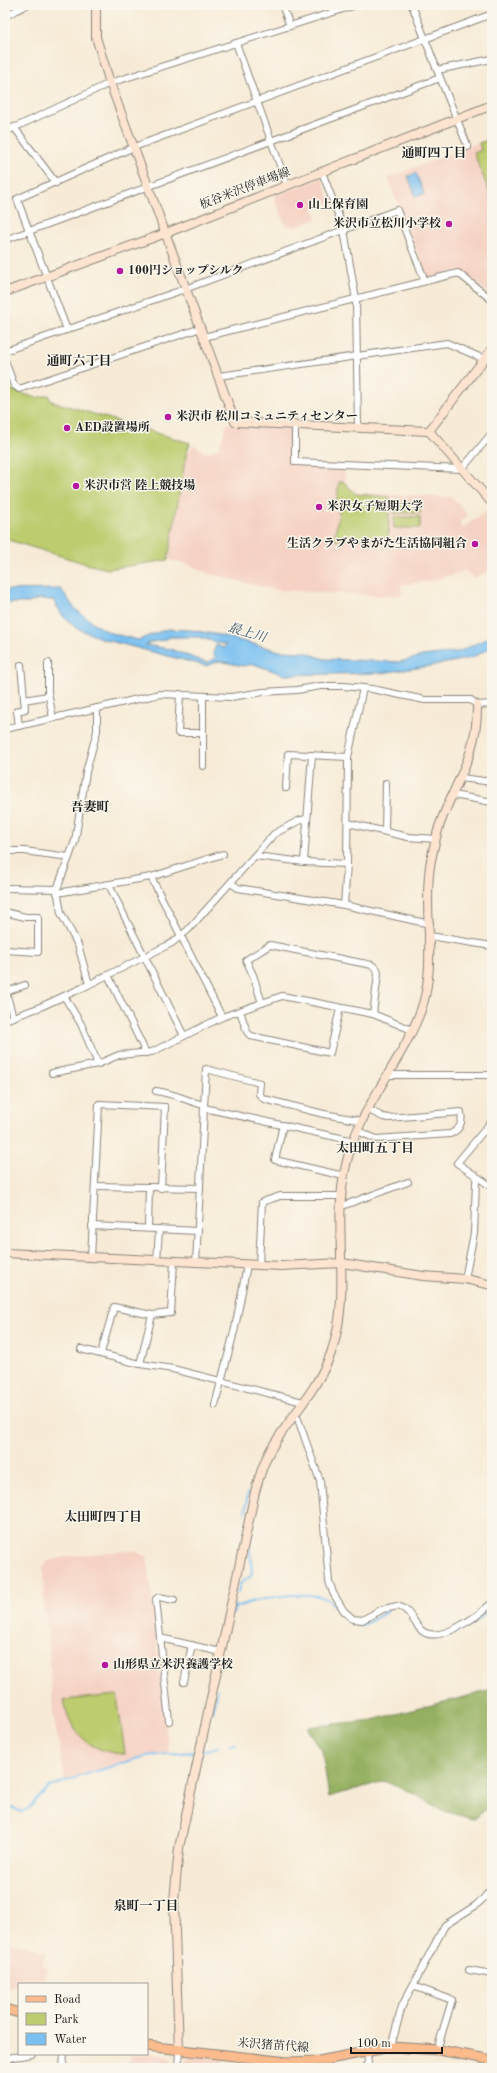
<svg xmlns="http://www.w3.org/2000/svg" width="497" height="2073" viewBox="0 0 497 2073" font-family="'Old Standard TT','Noto Serif JP',serif">
<style>
.built{fill:#f5d2c3}
.green{fill:#bccc6e;stroke:#6c7445}
.forest{fill:#95b061;stroke:#58663e}
.water{fill:#79c0f1;stroke:#4a6e86;fill-rule:evenodd}
.lines{fill:none;stroke-linecap:round;stroke-linejoin:round}
.stream{stroke:#79c0f1;stroke-width:2}
.street-casing{stroke:#8a847a;stroke-width:8}
.secondary-casing{stroke:#8a847a;stroke-width:10}
.primary-casing{stroke:#8a847a;stroke-width:11}
.street{stroke:#fff;stroke-width:6}
.secondary{stroke:#fde4d1;stroke-width:8}
.primary{stroke:#fbbb8d;stroke-width:9}
.poi-dot{fill:#b5179e;stroke:#fbf7ec;stroke-width:1.5}
.labels{text-anchor:middle;dominant-baseline:central;stroke-width:3;stroke-linejoin:round;paint-order:stroke}
.street-label{font-size:12px;fill:#1c1c1c;stroke:#fbf7ec}
.poi-label{font-size:12px;font-weight:bold;fill:#1c1c1c;stroke:#fbf7ec;text-anchor:start}
.neighbourhood-label{font-size:13px;font-weight:bold;fill:#1c1c1c;stroke:#fbf7ec}
.water-label{font-size:13px;font-style:italic;fill:#3d5567;stroke:#fbf7ec}
</style>
<rect width="100%" height="100%" fill="#fbf7ec"/>
<filter id="ink" filterUnits="userSpaceOnUse"><feTurbulence type="fractalNoise" baseFrequency=".025" numOctaves="2"/><feDisplacementMap in="SourceGraphic" scale="8" xChannelSelector="R" yChannelSelector="G"/><feConvolveMatrix kernelMatrix="1 2 1 2 8 2 1 2 1" color-interpolation-filters="sRGB"/></filter>
<filter id="wash" filterUnits="userSpaceOnUse"><feTurbulence type="fractalNoise" baseFrequency=".012" numOctaves="4" result="noise"/><feDisplacementMap in="SourceGraphic" scale="16" xChannelSelector="R" yChannelSelector="G"/><feGaussianBlur stdDeviation="0.9" result="paint"/><feColorMatrix in="noise" values="0 0 0 0 0 0 0 0 0 0 0 0 0 0 0 0 0 1.4 0 .05"/><feComposite in="paint" operator="in"/></filter>
<g filter="url(#wash)">
<rect width="100%" height="100%" fill="#f7ebd7"/>
<g class="built">
<polygon points="492,137 492,296 459,270 427,278 388,178"/>
<polygon points="322,178 330,202 313,208 317,219 292,228 290,225 286,227 274,196"/>
<polygon points="227,424 293,427 294,464 345,466 345,482 356,493 452,497 468,516 460,521 461,529 491,507 492,570 474,578 465,571 464,561 464,571 435,580 401,585 402,595 384,596 275,590 210,574 188,564 169,560 186,455 194,445 205,453 219,448"/>
<polygon points="130,1550 147,1556 169,1753 146,1755 65,1781 53,1713 47,1617 44,1616 43,1566 48,1561 66,1557"/>
<polygon points="5,1941 46,1951 42,1966 47,1968 44,1979 37,1979 29,1984 19,1984 19,1986 13,1986 5,1991"/>
<polygon points="147,2052 169,2057 174,2064 173,2068 128,2068 131,2054 147,2054"/>
<polygon points="191,2056 223,2057 224,2068 182,2068 186,2059"/>
</g>
<g class="green">
<polygon points="492,139 492,199 474,153 481,150 479,143"/>
<polygon points="5,390 12,390 36,398 49,395 51,401 190,443 186,455 168,560 108,569 90,565 5,539"/>
<polygon points="339,482 344,482 356,494 390,497 388,538 334,540 340,506 336,506"/>
<rect x="394" y="502" width="26" height="11"/>
<rect x="394" y="517" width="26" height="11"/>
<path d="M117 1695 125 1754C91 1753 69 1733 64 1700Z"/>
</g>
<polygon class="forest" points="492,1690 492,1805 473,1819 444,1811 410,1792 384,1781 329,1797 322,1751 307,1727 372,1720"/>
<g class="water">
<polygon points="416,173 424,194 416,197 408,176"/>
<path d="M61 589 75 609 96 625 111 633 138 640 167 629 191 630 219 635 280 651 305 652 324 659 400 662 422 656 458 652 492 636V647L471 658 431 666 381 673 285 675 254 664 243 666 219 661 206 666 103 639 76 628 63 616 53 600 39 599 29 603H5V590ZM170 637H198L226 645 224 648 216 645 213 653 216 657 207 663 170 649 145 645C153 640 162 642 170 637Z"/>
</g>
<g class="lines">
<g class="stream">
<polyline points="245,1513 248,1492"/>
<polyline points="238,1593 240,1584 251,1576 252,1572 249,1540"/>
<path d="M234 1609C251 1598 313 1588 330 1601 338 1608 346 1624 357 1625 367 1626 379 1615 388 1611"/>
<polyline points="233,1614 235,1604"/>
<path d="M415 1627C423 1640 431 1640 445 1635"/>
<polyline points="455,1632 473,1624 492,1608"/>
<polyline points="212,1713 217,1689"/>
<polyline points="230,1745 236,1744"/>
<polyline points="202,1751 218,1747"/>
<polyline points="5,1805 22,1812 29,1808 49,1787 87,1774 146,1756 193,1752"/>
</g>
</g>
</g>
<g filter="url(#ink)">
<g class="lines">
<defs>
<g id="street">
<polyline points="282,5 290,26"/>
<polyline points="412,5 437,70 468,147"/>
<polyline points="5,16 27,5"/>
<polyline points="236,43 287,185"/>
<polyline points="437,70 492,59"/>
<polyline points="14,127 56,183"/>
<polyline points="5,132 110,83 356,5"/>
<polyline points="322,172 344,230 356,300 358,427"/>
<polyline points="5,240 440,78"/>
<polyline points="67,330 17,199 134,147 492,14"/>
<polyline points="204,337 458,273 492,300"/>
<polyline points="5,351 185,289 397,210 425,281"/>
<polyline points="5,361 14,385 19,389 201,328"/>
<polyline points="219,376 447,343 484,359"/>
<polyline points="295,425 295,462 462,469 492,433"/>
<polyline points="48,663 48,692 53,718"/>
<polyline points="180,694 178,733 203,733"/>
<polyline points="24,700 48,696"/>
<polyline points="19,726 17,711 25,709 21,665"/>
<polyline points="5,729 160,694 231,697 263,692 297,690 321,686 344,686 372,689 425,700 471,700 477,705 492,704"/>
<polyline points="203,766 203,697"/>
<polyline points="461,778 492,782"/>
<polyline points="286,788 288,754 348,757"/>
<polyline points="453,795 492,802"/>
<polyline points="348,823 408,837 436,839"/>
<polyline points="385,831 386,783"/>
<polyline points="5,851 24,851 69,857"/>
<polyline points="255,856 304,862 347,864"/>
<polyline points="304,862 312,755"/>
<polyline points="151,877 222,1017"/>
<polyline points="231,883 238,888 344,905 430,924"/>
<polyline points="109,885 184,1036"/>
<polyline points="5,888 57,889"/>
<polyline points="57,893 151,877 223,854"/>
<polyline points="344,905 347,864 348,757 363,688"/>
<polyline points="5,912 25,917 38,917 38,952 5,950"/>
<polyline points="430,936 492,946"/>
<polyline points="108,975 146,1053"/>
<polyline points="89,984 78,945 61,913 57,889 75,841 86,772 97,731 97,708"/>
<polyline points="5,989 13,1017"/>
<polyline points="6,992 25,985"/>
<polyline points="64,996 81,1024 98,1064"/>
<polyline points="262,1003 253,975 246,960 270,945 372,965 377,969 378,974 373,1014"/>
<polyline points="240,1011 247,1032 251,1036 330,1053 340,1008"/>
<polyline points="5,1020 38,1008 82,988 172,943 188,930 274,834 298,821 306,819"/>
<polyline points="52,1073 98,1064 119,1055 152,1052 222,1017 282,996 373,1014 412,1030"/>
<polyline points="387,1075 487,1075"/>
<path d="M156 1091C173 1093 187 1101 204 1105"/>
<polyline points="204,1108 354,1141"/>
<polyline points="492,1121 457,1163 492,1187"/>
<polyline points="283,1125 275,1160 344,1176"/>
<path d="M358 1131 376 1139 450 1134C460 1130 463 1123 461 1112L389 1118 383 1117 369 1110"/>
<polyline points="95,1186 200,1188"/>
<polyline points="342,1206 408,1182"/>
<polyline points="92,1226 198,1231"/>
<polyline points="148,1228 149,1188"/>
<polyline points="91,1258 99,1104 165,1107 161,1188"/>
<polyline points="157,1261 159,1229"/>
<polyline points="196,1263 206,1069 260,1083 259,1094 264,1099 324,1114 363,1121"/>
<polyline points="259,1266 262,1202 280,1196 342,1196"/>
<polyline points="465,1279 474,1233 476,1182 478,1178"/>
<polyline points="152,1315 171,1313 174,1262"/>
<polyline points="81,1349 140,1364 173,1369 303,1402"/>
<polyline points="101,1353 114,1307 152,1315 140,1364"/>
<polyline points="215,1405 235,1328 247,1265"/>
<path d="M294 1415 298 1419 320 1481 329 1581 333 1593 344 1611 353 1619 362 1620 383 1609 398 1606C411 1610 412 1621 421 1630 438 1646 479 1615 492 1603"/>
<polyline points="160,1638 221,1652"/>
<polyline points="184,1682 192,1645"/>
<polyline points="169,1721 156,1599 159,1597 174,1600"/>
<polyline points="469,1970 492,1974"/>
<polyline points="413,1986 452,2000 437,2050"/>
<polyline points="391,2047 402,2006 445,1925 475,1906 484,1898 492,1887"/>
<polyline points="5,2058 8,2058 7,2068"/>
<polyline points="8,2058 32,2054"/>
<polyline points="63,2068 64,2054"/>
<polyline points="178,2068 179,2050"/>
<polyline points="364,2068 368,2063 367,2052"/>
</g>
<g id="secondary">
<polyline points="96,5 96,37 110,83 235,422 429,431 492,503"/>
<polyline points="5,292 166,233 492,105"/>
<polyline points="429,431 492,349"/>
<polyline points="5,1253 281,1266 342,1263 423,1276 465,1279 492,1285"/>
<path d="M179 2050 174 1901 179 1848 255 1492C259 1477 263 1463 271 1449 290 1417 318 1389 331 1353 353 1292 331 1227 346 1165 358 1109 401 1064 421 1010 438 962 422 910 431 860 434 848 436 835 440 824 456 780 478 755 477 705"/>
</g>
<g id="primary">
<polyline points="5,2009 19,2013"/>
<polyline points="147,2046 287,2062 319,2061 391,2047 439,2050 492,2060"/>
</g>
</defs>
<use href="#street" class="street-casing"/>
<use href="#secondary" class="secondary-casing"/>
<use href="#primary" class="primary-casing"/>
<use href="#street" class="street"/>
<use href="#secondary" class="secondary"/>
<use href="#primary" class="primary"/>
</g>
</g>
<g class="poi-dot">
<circle cx="300" cy="205" r="4"/>
<circle cx="449" cy="224" r="4"/>
<circle cx="120" cy="271" r="4"/>
<circle cx="168" cy="417" r="4"/>
<circle cx="67" cy="428" r="4"/>
<circle cx="76" cy="486" r="4"/>
<circle cx="319" cy="507" r="4"/>
<circle cx="475" cy="544" r="4"/>
<circle cx="105" cy="1665" r="4"/>
</g>
<g class="labels">
<g class="street-label">
<text transform="translate(245 189) rotate(-21)">板谷米沢停車場線</text>
<text transform="translate(273 2046) rotate(4)">米沢猪苗代線</text>
</g>
<g class="poi-label">
<text x="308" y="205">山上保育園</text>
<text x="441" y="224" text-anchor="end">米沢市立松川小学校</text>
<text x="128" y="271">100円ショップシルク</text>
<text x="176" y="417">米沢市 松川コミュニティセンター</text>
<text x="75" y="428">AED設置場所</text>
<text x="84" y="486">米沢市営 陸上競技場</text>
<text x="327" y="507">米沢女子短期大学</text>
<text x="467" y="544" text-anchor="end">生活クラブやまがた生活協同組合</text>
<text x="113" y="1665">山形県立米沢養護学校</text>
</g>
<g class="neighbourhood-label">
<text x="434" y="153">通町四丁目</text>
<text x="79" y="361">通町六丁目</text>
<text x="90" y="807">吾妻町</text>
<text x="375" y="1148">太田町五丁目</text>
<text x="103" y="1517">太田町四丁目</text>
<text x="146" y="1906">泉町一丁目</text>
</g>
<g class="water-label">
<text transform="translate(247 633) rotate(16)">最上川</text>
</g>
</g>
<rect width="497" height="2073" fill="none" stroke="#fbf7ec" stroke-width="20"/>
<rect x="18" y="1983" width="130" height="72" fill="#fbf7ec" stroke="#a29f99"/>
<rect x="26" y="1996" width="20" height="6" fill="#fbbb8d" stroke="#a29f99"/>
<text x="54" y="2003" font-size="12" fill="#1c1c1c">Road</text>
<rect x="26" y="2013" width="20" height="12" fill="#bccc6e" stroke="#a29f99"/>
<text x="54" y="2023" font-size="12" fill="#1c1c1c">Park</text>
<rect x="26" y="2033" width="20" height="12" fill="#79c0f1" stroke="#a29f99"/>
<text x="54" y="2043" font-size="12" fill="#1c1c1c">Water</text>
<path d="M351 2047v6h91v-6" fill="none" stroke="#1c1c1c" stroke-width="2"/>
<text x="357" y="2047" font-size="12" fill="#1c1c1c" stroke="#fbf7ec" stroke-width="3" paint-order="stroke">100 m</text>
</svg>
